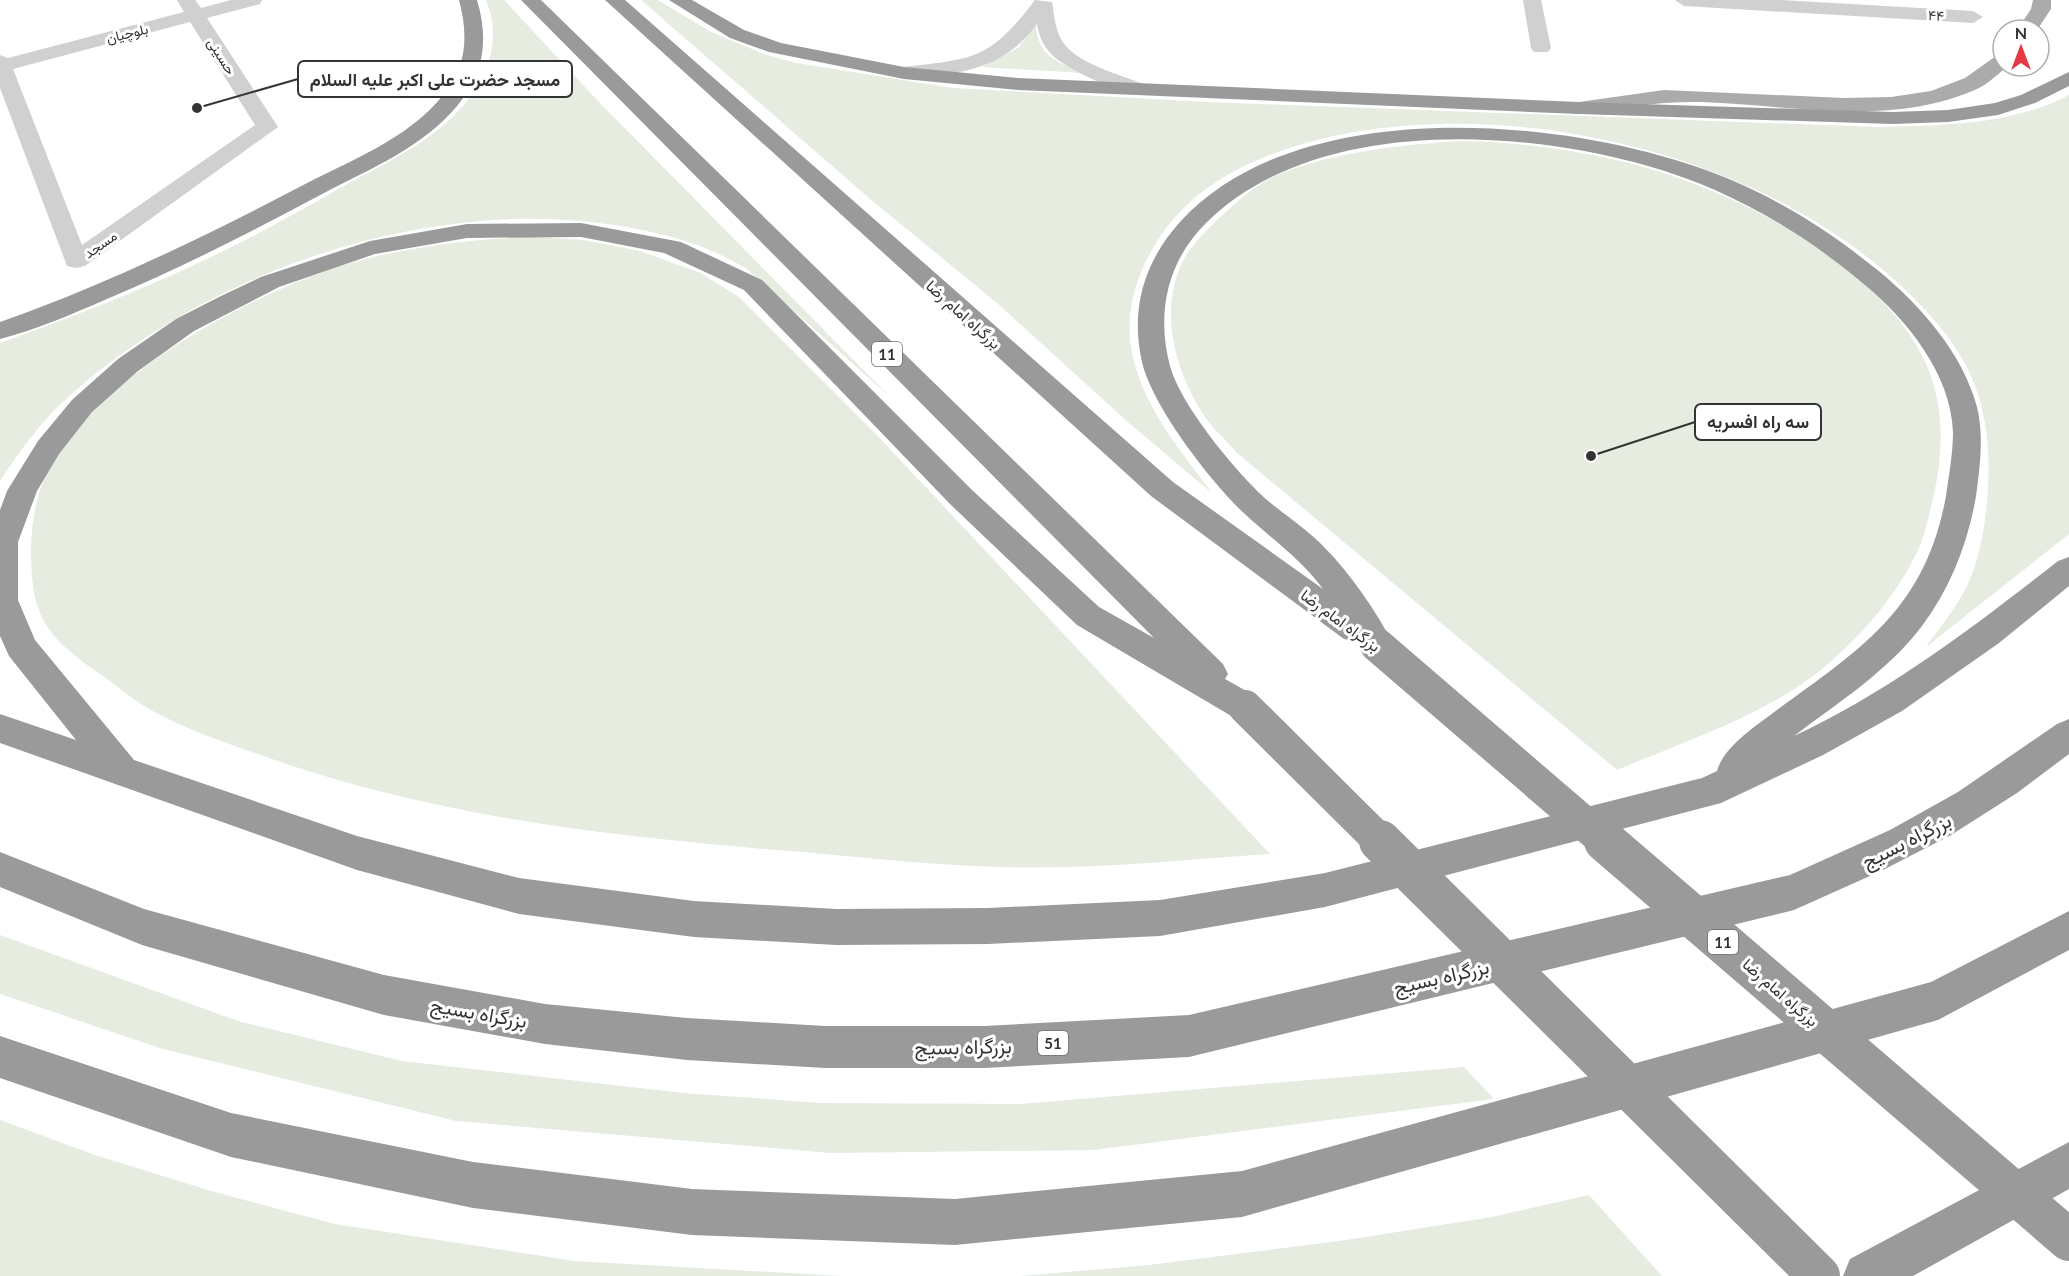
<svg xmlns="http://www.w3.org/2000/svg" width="2069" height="1276" viewBox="0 0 2069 1276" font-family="Lato,Vazirmatn,sans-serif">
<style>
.green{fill:#e6ecdf}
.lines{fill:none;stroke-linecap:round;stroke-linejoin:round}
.minor{fill:#d0d0d0;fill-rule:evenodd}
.major{fill:#ababab;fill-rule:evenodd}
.highway{fill:#9a9a9a;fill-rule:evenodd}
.highway-bridge-far1{stroke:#9a9a9a;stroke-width:34}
.highway-bridge{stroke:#9a9a9a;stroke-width:42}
.labels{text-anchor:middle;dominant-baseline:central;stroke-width:6;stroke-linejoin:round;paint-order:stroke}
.far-street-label{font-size:14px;fill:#333;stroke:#fff}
.shield{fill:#fff;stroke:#707070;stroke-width:1.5}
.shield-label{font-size:15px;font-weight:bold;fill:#333}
.street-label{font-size:16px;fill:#333;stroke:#fff}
.near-street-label{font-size:20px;fill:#333;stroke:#fff}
.leader{fill:none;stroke:#333;stroke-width:2}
.callout-dot{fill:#333;stroke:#fff;stroke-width:2}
.callout{fill:#fff;stroke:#333;stroke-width:2}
.callout-label{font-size:18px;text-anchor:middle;font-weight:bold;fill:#333}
</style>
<rect width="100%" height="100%" fill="#fff"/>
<g class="green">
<path d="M486 0H504L598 101 890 397 747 269C706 244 661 232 614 225 426 196 204 272 65 400 39 424 19 452 0 481V343C74 316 148 288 219 253 263 232 305 208 347 184 388 162 433 141 464 105 489 76 502 37 486 0Z"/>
<path d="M641 0H658L711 32 764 54 796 63 953 88 1207 102 1877 127C1939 126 2013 125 2069 95V534L1926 647C1940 627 1957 607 1968 584 1981 555 1986 521 1988 489 1990 450 1987 414 1972 378 1956 341 1927 310 1898 283 1755 151 1505 93 1317 140 1253 157 1192 184 1156 243 1135 277 1123 317 1133 358 1146 411 1181 451 1212 493L1130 424 997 303 869 198Z"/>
<path d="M1036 25C1038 56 1056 61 1082 73L981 67 1018 48Z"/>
<path d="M1461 141C1514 142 1565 148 1616 160 1720 183 1863 253 1918 348 1944 392 1945 446 1934 494 1930 510 1927 528 1921 543 1901 591 1862 636 1822 669 1764 716 1685 741 1617 770L1237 453C1225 439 1210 426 1201 411 1175 368 1159 311 1182 263 1189 248 1204 233 1216 221 1236 202 1256 184 1282 173 1339 151 1401 145 1461 141Z"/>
<path d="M532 237 584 240 640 251 701 273 739 297 874 432 1270 854C1180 860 1089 870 1000 867 930 865 860 857 790 851 614 837 437 817 269 758 229 744 186 730 149 709 132 699 116 685 100 674 47 637 31 618 31 551 31 522 37 490 51 465 106 369 269 282 373 257 425 245 478 239 532 237Z"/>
<polygon points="0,935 238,1021 402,1061 683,1093 821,1103 1020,1104 1464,1067 1494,1099 1094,1150 831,1153 456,1121 163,1049 0,994"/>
<polygon points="0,1120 95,1155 211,1191 335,1224 575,1261 841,1276 1020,1276 1149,1265 1346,1240 1492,1217 1589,1195 1662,1276 0,1276"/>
</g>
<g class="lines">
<g class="minor">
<path d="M177 0H195L201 8 231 0H262L260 4 207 18 278 127 85 266 76 268 67 266 0 88V55L8 58 184 12ZM190 22 255 125 82 245 13 69Z"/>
<path d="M1035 0 1052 2C1054 14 1055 28 1061 39 1073 63 1122 75 1146 85L1149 89 1146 93C1127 98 1065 69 1051 54 1043 45 1039 36 1037 24 1003 71 958 74 904 79L897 77 894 73 897 69 904 67C976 59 990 59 1035 0Z"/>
<polygon points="1523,0 1541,0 1551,48 1548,52 1534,52 1531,48"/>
<polygon points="1675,0 1781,0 1973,11 1983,17 1973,23 1684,6"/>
</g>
<g class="major">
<polygon points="2033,0 2051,0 2051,9 2037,30 2017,30 2031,9"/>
<path d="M2003 54V66H2008C1999 73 1989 83 1979 88 1893 128 1792 105 1702 102 1660 101 1620 108 1579 114L1571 113 1568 108 1571 103 1579 102 1664 90 1844 98 1891 97 1931 91 1965 78 1996 56Z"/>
</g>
<g class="highway">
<path d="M459 0H477C489 40 484 74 457 106 423 147 370 169 324 193 253 231 181 268 107 299 72 314 36 330 0 339V322C108 284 210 234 311 181 359 157 418 133 449 87 468 60 467 30 459 0Z"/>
<path d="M521 0H541L1223 664 1228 674 1225 679 1257 697 1262 707 1257 717 1245 721 1233 717 1077 625 950 504 744 290 664 253 581 237 467 238 375 254 279 287 194 331 138 371 92 412 59 454 37 491 18 542V600L35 640 134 760 357 836 519 878 694 901 836 909 988 908 1160 900 1325 873 1702 778 1717 771C1723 748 1754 727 1773 713 1860 649 1925 611 1946 496 1949 475 1953 453 1953 432 1951 374 1907 320 1865 285 1801 231 1729 189 1648 166 1514 128 1314 118 1207 222 1167 261 1156 313 1170 366 1181 406 1236 472 1267 500 1286 516 1307 529 1324 547 1351 574 1376 611 1394 645L1389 654C1373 659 1366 656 1357 642L1344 639 1151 496 605 0H625L1173 482 1323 589C1301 559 1273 540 1246 515 1212 484 1152 406 1142 362 1130 309 1144 262 1180 222 1300 90 1579 117 1729 179 1784 202 1833 234 1880 272 1921 306 1963 354 1977 407 1984 436 1980 467 1976 496 1968 543 1951 587 1922 626 1888 671 1839 702 1794 736 1890 691 1975 626 2058 561L2069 557V586L1999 643 1902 711 1823 755 1721 803 1325 907 1160 936 988 944 836 945 694 937 519 914 357 870 0 743V714L76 740 9 656 0 636V510L7 491 38 441 72 400 118 359 176 319 221 296 261 277 370 241 467 224 581 223 681 242 762 280 972 490 1099 607 1154 638Z"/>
<polygon points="669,0 692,0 744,30 781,43 904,67 1018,78 1579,102 1893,112 1948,110 1995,103 2021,95 2069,72 2069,86 2035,103 1998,115 1948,122 1893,124 1579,114 1018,90 904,79 769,52 730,38"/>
<polygon points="2069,719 2069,754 2017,793 1951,835 1881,871 1794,910 1189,1057 984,1068 825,1068 687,1060 545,1044 384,1015 142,945 0,887 0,852 144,909 384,975 545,1004 687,1018 825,1026 984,1026 1189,1015 1790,875 1890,830 1958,792 2057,724"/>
<polygon points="2069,911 2069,950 1938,1020 1242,1217 955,1245 692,1235 473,1208 231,1157 0,1078 0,1036 231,1113 473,1162 692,1189 955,1199 1242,1171 1931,982"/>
<polygon points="2069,1142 2069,1189 1913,1276 1843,1276 1850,1259"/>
</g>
<g class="highway-bridge-far1">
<polyline points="1377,645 1606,842"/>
<polyline points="1245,707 1381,842"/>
</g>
<g class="highway-bridge">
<polyline points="1380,841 1819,1276"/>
<polyline points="1605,841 2069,1240"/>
</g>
</g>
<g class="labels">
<g class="far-street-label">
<text transform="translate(1936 15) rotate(3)">۴۴</text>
<text transform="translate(127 33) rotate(-14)">بلوچیان</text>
<text transform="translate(222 56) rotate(58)">حسینی</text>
<text transform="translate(100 244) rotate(-35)">مسجد</text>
</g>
<g class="shield">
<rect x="872" y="342" width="30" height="24" rx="4.5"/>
<rect x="1708" y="930" width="30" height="24" rx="4.5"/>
<rect x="1038" y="1031" width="30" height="24" rx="4.5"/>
</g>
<g class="shield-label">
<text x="887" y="354">11</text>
<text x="1723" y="942">11</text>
<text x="1053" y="1043">51</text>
</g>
<g class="street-label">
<text transform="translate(964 314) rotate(42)">بزرگراه امام رضا</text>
<text transform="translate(1341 620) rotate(36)">بزرگراه امام رضا</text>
<text transform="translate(1781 992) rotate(41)">بزرگراه امام رضا</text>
</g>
<g class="near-street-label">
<text transform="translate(1906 840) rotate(-27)">بزرگراه بسیج</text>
<text transform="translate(1441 976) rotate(-13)">بزرگراه بسیج</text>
<text transform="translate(479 1012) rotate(10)">بزرگراه بسیج</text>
<text transform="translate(963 1046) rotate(-1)">بزرگراه بسیج</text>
</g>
</g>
<path class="leader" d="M197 108L298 79M1591 456L1695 422"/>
<g class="callout-dot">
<circle cx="197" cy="108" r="6"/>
<circle cx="1591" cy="456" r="6"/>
</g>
<g class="callout">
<rect x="298" y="61" width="274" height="36" rx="6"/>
<rect x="1695" y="404" width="126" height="36" rx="6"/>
</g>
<g class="callout-label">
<text x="435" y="86">مسجد حضرت علی اکبر علیه السلام</text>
<text x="1758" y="428">سه راه افسریه</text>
</g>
<g transform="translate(2021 48)"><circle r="28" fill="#ffffff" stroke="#adadad" stroke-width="1.5"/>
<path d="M0-4.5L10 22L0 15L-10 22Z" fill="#e63946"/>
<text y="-9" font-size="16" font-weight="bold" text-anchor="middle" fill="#333333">N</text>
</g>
</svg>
